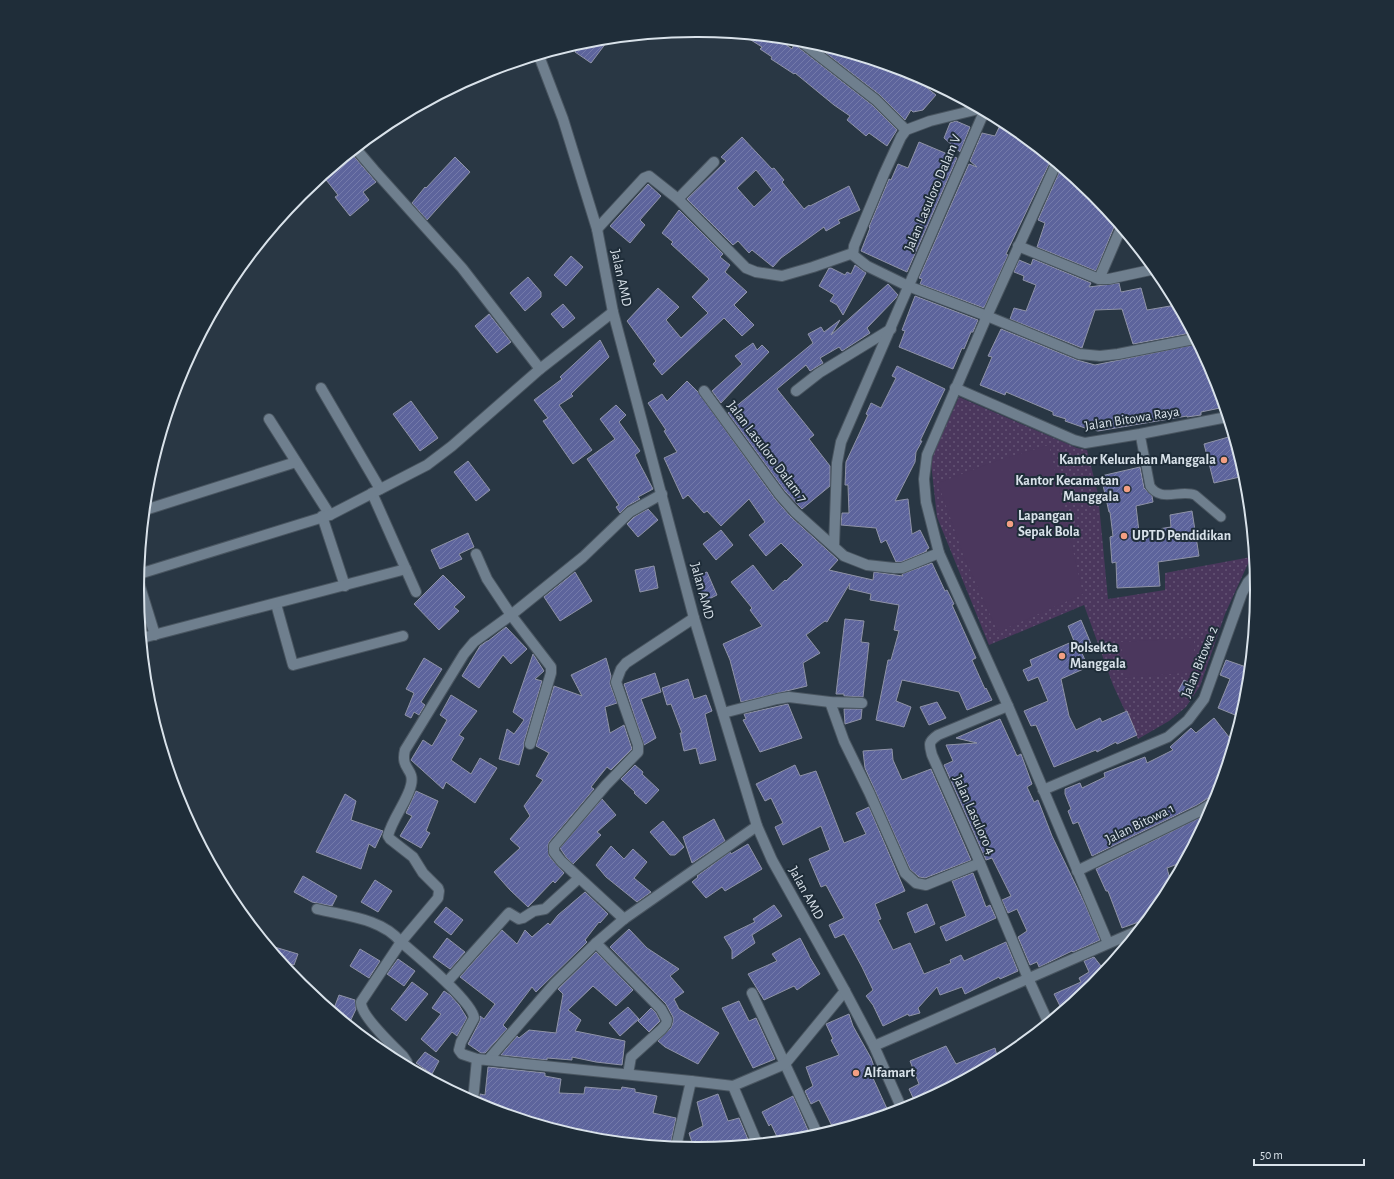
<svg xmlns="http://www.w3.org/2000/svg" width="1394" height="1179" viewBox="0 0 1394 1179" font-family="'Alegreya Sans',sans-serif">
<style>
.green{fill:url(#green-dots)}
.pitch{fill:#4b375d}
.building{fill:url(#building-hatch);stroke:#8f93a7;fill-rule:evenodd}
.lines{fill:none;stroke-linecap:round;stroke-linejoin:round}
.lane-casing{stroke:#495560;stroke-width:11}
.street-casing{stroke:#495560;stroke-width:12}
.secondary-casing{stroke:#495560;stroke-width:12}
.lane{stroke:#6f7f8e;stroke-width:9}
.street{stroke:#6f7f8e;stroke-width:10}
.secondary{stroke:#6f7f8e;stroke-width:10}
.poi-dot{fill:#f39f83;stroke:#1f2d39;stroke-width:1.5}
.labels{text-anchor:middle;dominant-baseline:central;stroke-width:4;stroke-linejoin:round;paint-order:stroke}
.street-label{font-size:14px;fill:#d9e2ea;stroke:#1f2d39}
.poi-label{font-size:14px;font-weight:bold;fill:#d9e2ea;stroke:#1f2d39;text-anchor:start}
.rim{fill:none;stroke:#d9e2ea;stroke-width:2}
</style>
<defs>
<pattern id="green-dots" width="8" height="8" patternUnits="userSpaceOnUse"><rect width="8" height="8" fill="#4b375d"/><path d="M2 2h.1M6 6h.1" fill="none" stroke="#645474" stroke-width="1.8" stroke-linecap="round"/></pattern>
<pattern id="building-hatch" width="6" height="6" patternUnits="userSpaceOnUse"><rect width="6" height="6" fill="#5d649c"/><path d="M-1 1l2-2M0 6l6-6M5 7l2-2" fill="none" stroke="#747aaa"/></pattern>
</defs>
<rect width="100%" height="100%" fill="#293744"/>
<polygon class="green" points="959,397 1077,448 1087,450 1098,494 1108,599 1165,590 1165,573 1251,557 1225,614 1200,686 1186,707 1169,721 1138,739 1113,685 1084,605 989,645 937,517 931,463 935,450"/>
<g class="pitch">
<polygon points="1049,445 1083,594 998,632 964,557 938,483 996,461"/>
<polygon points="1194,638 1194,672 1125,678 1121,642"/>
</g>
<g class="building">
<polygon points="743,35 777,38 792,49 794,44 872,105 897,130 887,146 869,133 866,136 847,120 850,116 834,105 795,73 794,74 771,59 772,57 760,49 762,47"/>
<polygon points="609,39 591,63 575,52 582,42"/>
<polygon points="813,43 911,73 914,74 912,76 936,95 923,110 913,112 911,110 905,120 880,95"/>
<polygon points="956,121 970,127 960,152 944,138 950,123"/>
<polygon points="1002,121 1008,124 1051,160 1006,254 1008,255 984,308 920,284 922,279 919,278 969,164 977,167 970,161 982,133 995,136"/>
<path d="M742 137 772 169 774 168 784 180 782 182 804 209 809 205 810 206 849 186 860 210 838 220 840 223 826 231 824 227 781 258 773 267 752 250 749 253 738 241 733 245 687 199 726 161 721 157ZM756 170 772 190 754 207 737 188Z"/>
<polygon points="919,142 957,158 907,272 861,251 870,228 869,227 889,179 891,180 898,164 908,168"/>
<polygon points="351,153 376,182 363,192 369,200 350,216 335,197 338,195 323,176"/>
<polygon points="455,157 470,172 427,220 412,203 425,187 426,188"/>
<polygon points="1061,168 1093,194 1116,222 1096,271 1037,247 1045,223 1038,220"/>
<polygon points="648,184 661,196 640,220 645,225 630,243 610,226"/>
<polygon points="679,210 723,254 720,257 730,265 725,272 747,292 734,305 754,325 742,336 724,318 662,375 653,364 656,361 627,321 658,288 679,307 666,320 681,338 708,313 692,297 709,279 671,244 673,242 662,233"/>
<polygon points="571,256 583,267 566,286 554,275"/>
<polygon points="1033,259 1091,283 1089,287 1119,283 1121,292 1141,288 1147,310 1176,305 1191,333 1133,344 1122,309 1095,310 1082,348 1010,319 1014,308 1026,311 1036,285 1023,280 1024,276 1014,272 1019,260 1031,265"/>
<polygon points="855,265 866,273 843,315 837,305 830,301 834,295 819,286 829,268 831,268 845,275 847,272 851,274"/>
<polygon points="528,277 541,292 541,297 525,311 510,293"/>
<polygon points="888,284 898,295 896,298 867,328 870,333 842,351 839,347 820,358 823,363 810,371 806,365 777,389 814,435 809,439 830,466 830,486 802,509 785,491 728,413 813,343 808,334 821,327 824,332 840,320 831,335"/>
<polygon points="915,296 978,320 973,332 971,332 964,349 962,348 953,369 899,347 905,331 902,330"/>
<polygon points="563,304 575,318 563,328 551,314"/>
<polygon points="489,314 511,342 497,353 475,326"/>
<polygon points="1001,329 1077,360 1095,365 1197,344 1214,375 1220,408 1201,412 1201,415 1187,417 1187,416 1098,431 1085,428 1065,421 1066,419 1053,415 1053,412 1006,392 1005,395 980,385 992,357 988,356"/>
<polygon points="600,340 609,357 571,394 573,396 559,405 592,450 573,464 543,421 548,418 534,400 562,379 560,377"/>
<polygon points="753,343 757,350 762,345 769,352 721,403 712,391 742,364 735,356"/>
<polygon points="897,366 945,389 920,441 922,441 916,452 915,462 895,501 908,499 912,534 920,530 929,548 926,550 927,551 901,562 896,562 886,540 881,543 876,528 841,525 842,513 849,513 848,485 845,485 846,462 868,415 866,414 871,403 881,408 896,378 892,376"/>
<polygon points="687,381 698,392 775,499 791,517 838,560 829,570 873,580 874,572 903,576 902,574 932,563 945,591 947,590 954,604 952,605 976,658 972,660 985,689 986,688 992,700 967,710 959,692 902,680 896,701 911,707 904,727 876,720 888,660 891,660 899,631 894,630 899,605 870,600 871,594 849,589 850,583 827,622 825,621 806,635 820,653 803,663 807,686 741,702 730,660 723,644 762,626 750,610 752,608 731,582 753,565 773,591 785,580 786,581 803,565 781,543 766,556 749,535 765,522 749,499 721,526 707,511 704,513 688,495 683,499 664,458 677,452 664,431 666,430 648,403 662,394 667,401"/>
<polygon points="411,401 438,438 420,451 393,414"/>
<polygon points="616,405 626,415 619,422 640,451 635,455 653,489 638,497 640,499 627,506 620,513 616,507 619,505 587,459 615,439 600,419"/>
<polygon points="1232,436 1244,476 1214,483 1204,444"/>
<polygon points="468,461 490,490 476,501 454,472"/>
<polygon points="1140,467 1144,488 1152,496 1153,502 1136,506 1139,532 1171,527 1170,515 1192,511 1199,556 1158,562 1160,586 1117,588 1116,562 1112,563 1110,537 1113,536 1110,512 1109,512 1101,476"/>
<polygon points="648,509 658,520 638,537 627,524 634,517"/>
<polygon points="721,530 733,545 716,560 703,544"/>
<polygon points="468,533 474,547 459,554 462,559 440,569 431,550"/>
<polygon points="654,566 658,588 640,592 635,570"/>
<polygon points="575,572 592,601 560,621 544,597"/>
<polygon points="707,572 717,595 703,602 693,578"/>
<polygon points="443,575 465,597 454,607 459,611 439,630 414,604"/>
<polygon points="845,619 864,621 861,642 869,643 863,697 844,696 844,694 836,694"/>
<polygon points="1081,620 1092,646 1081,651 1088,667 1061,679 1069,716 1076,730 1100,718 1102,722 1127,711 1137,735 1117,744 1116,742 1097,752 1096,750 1054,767 1036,725 1031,726 1024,711 1048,701 1038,677 1028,681 1023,670 1032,666 1030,660 1074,641 1068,626"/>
<polygon points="506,627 527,649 511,664 503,655 479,688 462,676 480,646 487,641 488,641"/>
<polygon points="533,654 544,671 535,679 542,681 524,742 524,746 519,765 499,759 507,729 514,734 524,720 513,712"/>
<polygon points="424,658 442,669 421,702 425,705 419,715 414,712 411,718 405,715 414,693 406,689"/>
<polygon points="606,658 611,676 610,684 617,703 605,707 610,733 624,725 632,749 611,770 607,767 591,787 594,789 549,842 548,846 549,856 564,873 555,883 553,881 528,907 510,890 494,872 520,848 510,839 530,816 524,806 543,780 536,776 549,753 536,746 554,686 582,696 571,675"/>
<polygon points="1226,660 1249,668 1246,699 1240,717 1218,708 1230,679 1220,675"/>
<polygon points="655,673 661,692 641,699 656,738 644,745 624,684"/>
<polygon points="688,679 694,699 706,695 712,711 705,714 716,760 700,764 696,748 684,751 680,733 682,733 671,704 667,705 662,688"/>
<polygon points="1184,680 1195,686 1189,697 1178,691"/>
<polygon points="451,695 477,711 459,735 464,738 451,760 471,774 480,758 497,768 475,803 446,782 443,789 411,760 423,740 432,746 447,720 440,715"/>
<polygon points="937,702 946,718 929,725 920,707"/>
<polygon points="788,704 802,738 760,752 743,720 746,719 744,714"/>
<polygon points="844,709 862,709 861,719 845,724"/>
<polygon points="1214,718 1233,742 1216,796 1210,797 1197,805 1092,856 1078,822 1073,824 1068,811 1071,809 1065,794 1065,789 1080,783 1082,788 1105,777 1104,773 1145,757 1147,763 1173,750 1170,747 1191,728 1196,733"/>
<polygon points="1000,719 1017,756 1021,754 1032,784 1027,787 1034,802 1038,800 1052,836 1085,904 1100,940 1073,952 1072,951 1039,967 1037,962 1030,965 1018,937 1027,931 1017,909 1008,913 1002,900 1011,896 992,858 986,860 944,765 953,761 946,745 977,743 956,738"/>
<polygon points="892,749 893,760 902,780 931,769 971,860 925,878 919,877 910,869 865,768 863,751"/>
<polygon points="635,765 643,772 642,774 659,790 646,804 634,793 635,792 621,779"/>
<polygon points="795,765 800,776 816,771 844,843 866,834 856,813 869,807 905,891 875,904 881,919 878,920 893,950 910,943 924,974 951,963 950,960 961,955 964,961 1006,942 1018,971 1000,979 999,977 965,994 962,987 940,995 937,987 918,1008 920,1013 909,1016 908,1014 883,1026 873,1005 866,996 873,990 862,967 844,934 835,938 829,925 844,918 826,885 821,887 809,859 830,850 821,826 783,845 775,827 783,823 771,798 765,801 756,784"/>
<polygon points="416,791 438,801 426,831 430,833 421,848 400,836 412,816 406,813"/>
<polygon points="345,794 356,801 351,820 383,831 375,848 369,844 361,869 316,852"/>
<polygon points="602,799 616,815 597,832 601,835 573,864 566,857 560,848"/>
<polygon points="1209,813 1183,862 1167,868 1171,883 1162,901 1147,919 1122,928 1108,891 1106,891 1096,869"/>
<polygon points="714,819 725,841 692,863 683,837"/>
<polygon points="663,821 684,847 675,855 670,855 650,832"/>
<polygon points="748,844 762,869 725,891 722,887 706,898 692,882 698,877 697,876 730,852 731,854"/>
<polygon points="611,846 624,859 633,849 647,862 634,878 651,892 637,902 606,877 596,865"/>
<polygon points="973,873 986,907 990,905 996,918 946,941 940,927 966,916 952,881"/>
<polygon points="303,876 337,896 332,906 312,902 294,892"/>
<polygon points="375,880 392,891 378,912 361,902"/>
<polygon points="585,892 608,914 600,923 599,922 585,940 587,942 536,992 532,987 503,1025 507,1029 485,1053 481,1053 468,1044 480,1021 480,1016 484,1019 495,1004 460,977 502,930 517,944 525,930 532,937 548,923 550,925 558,915"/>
<polygon points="927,904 935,924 915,933 907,913"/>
<polygon points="774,905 782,916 752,935 755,943 732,959 732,950 724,937 755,922 753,919"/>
<polygon points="446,907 463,920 451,935 434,922"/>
<polygon points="629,929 647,948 679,969 670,976 684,992 674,999 679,1009 719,1033 698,1064 665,1047 658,1041 671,1028 673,1022 673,1017 666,1004 610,947"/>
<polygon points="447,938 465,952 450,969 433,957"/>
<polygon points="800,938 809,955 809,956 820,974 797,990 794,986 764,1000 748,974 777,961 772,954"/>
<polygon points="268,945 298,954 294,965 281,961"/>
<polygon points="360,949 380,961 369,978 350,966"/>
<polygon points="596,952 633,990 616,1006 593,986 568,1010 581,1020 575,1031 625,1041 622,1065 596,1062 572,1057 572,1060 547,1058 547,1060 501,1055 517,1036 519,1038 529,1030 556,1033 563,994 558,989"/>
<polygon points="1094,957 1101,966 1114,959 1092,985 1062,1010 1054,994 1081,982 1079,978 1089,972 1084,961"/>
<polygon points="398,959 415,971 404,986 387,974"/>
<polygon points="412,982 428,994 406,1021 391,1009"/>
<polygon points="444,991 450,995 459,1005 467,1018 457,1036 452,1032 436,1052 421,1039 441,1014 432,1008"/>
<polygon points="339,995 355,1000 356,1009 349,1024 333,1011"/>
<polygon points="739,1001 749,1021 756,1018 775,1059 753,1068 722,1008"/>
<polygon points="628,1007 639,1019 620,1036 609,1023"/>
<polygon points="651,1008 656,1013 660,1021 649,1032 638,1021"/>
<polygon points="849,1014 853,1026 871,1058 877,1075 872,1076 889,1113 834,1130 819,1100 811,1104 805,1091 813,1086 806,1067 839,1055 831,1040 833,1039 826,1024"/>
<polygon points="946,1046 956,1064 995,1048 998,1060 943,1089 915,1102 909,1089 919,1084 910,1061"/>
<polygon points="425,1052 439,1061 432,1074 416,1063"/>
<polygon points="488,1067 545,1073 545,1076 561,1079 559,1093 584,1094 585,1087 621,1090 622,1087 635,1089 635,1092 657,1096 653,1113 676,1118 670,1146 651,1144 652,1142 629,1140 581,1132 581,1129 557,1126 557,1129 531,1121 532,1117 512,1115 483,1106 479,1104 480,1094 485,1095"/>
<polygon points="718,1094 728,1121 739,1118 750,1144 694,1149 689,1133 703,1126 697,1102"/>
<polygon points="793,1096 811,1137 779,1141 771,1124 769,1126 762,1112"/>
</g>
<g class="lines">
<defs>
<path id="lane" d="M1140 434 1150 486C1161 503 1180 489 1195 495L1221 517"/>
<g id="street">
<polyline points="799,40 876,100 906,130"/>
<polyline points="979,109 930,121 906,130 901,137 884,174 854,246 853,255 867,266 908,286 987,316 1079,354 1100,356 1118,354 1194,339"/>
<polyline points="356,149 374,170 462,268 540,369"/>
<polyline points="1056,164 987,316 927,455 924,479 926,502 939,553 1008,706 1108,943"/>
<polyline points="678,199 714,162"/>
<polyline points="597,229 644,178 649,176 678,199 746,268 756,272 782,276 813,267 853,253"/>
<polyline points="1018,246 1099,279 1121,228"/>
<polyline points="1099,279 1109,279 1155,269"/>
<polyline points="321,388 380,489"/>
<polyline points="955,388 1074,440 1085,443 1140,434 1227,417"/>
<polyline points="704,391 780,495 795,512 844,556 867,565 894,568 902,568 939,553"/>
<polyline points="796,391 819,373 891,329"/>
<polyline points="269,419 330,515"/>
<polyline points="372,493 416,592"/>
<polyline points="145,510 296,462"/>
<polyline points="322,516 345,586"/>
<polyline points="834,546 837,463 841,442 984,112"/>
<polyline points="476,554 487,579 511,615 551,667 551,673 530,744"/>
<polyline points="139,574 330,515 427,465 452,446 540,369 613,312"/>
<polyline points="138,580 155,635"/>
<polyline points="276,604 293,665 403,636"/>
<polyline points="142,638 406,569"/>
<polyline points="830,702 844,741 869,792 905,873 916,883 926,885 980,863"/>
<path d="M1008 706 938 735C928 742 929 744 932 755L980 863 1028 978 1048 1022"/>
<polyline points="723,713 777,699 789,697 830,702 862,703"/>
<polyline points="1043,790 1168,737 1188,720 1204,699 1242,593 1248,582 1255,575"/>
<polyline points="1077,871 1200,811 1214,802"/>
<path d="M317 909C345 916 381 918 401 942L438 898 439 891 438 888 423 873 413 857 390 839 388 836C392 819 408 800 411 785 415 768 400 770 405 750L464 654 474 642 511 615 583 557 630 512 662 494"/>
<polyline points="624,919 561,861 554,852 554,846 606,785 638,752 638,745 616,682 621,669 626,663 694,618"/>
<polyline points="596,943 661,1009 667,1020 666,1024 662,1029 631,1057 628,1074"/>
<polyline points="447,982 507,915 509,913 519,919 523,918 534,911 545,909 579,878"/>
<polyline points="752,993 818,1135"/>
<polyline points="488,1060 555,983 596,943 624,919 757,826"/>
<path d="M407 1066V1062L403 1056C393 1046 360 1015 361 1002L401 942C415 954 473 1002 474 1018L461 1042 459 1050 462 1054 477 1059"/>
<polyline points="733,1086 757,1143"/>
<polyline points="473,1101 477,1059 691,1081"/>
<polyline points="676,1147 691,1081 733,1086 785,1064 845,991"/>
</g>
<g id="secondary">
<polyline points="539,56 563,119 597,229 613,312 694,618 757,826 772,860 845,991 874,1046 902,1109"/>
<polyline points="874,1046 1137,931"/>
</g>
</defs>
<use href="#lane" class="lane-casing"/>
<use href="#street" class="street-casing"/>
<use href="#secondary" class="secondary-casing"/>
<use href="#lane" class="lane"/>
<use href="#street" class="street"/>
<use href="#secondary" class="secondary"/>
</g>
<g class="poi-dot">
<circle cx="1224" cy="460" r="4"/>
<circle cx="1127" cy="489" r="4"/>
<circle cx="1010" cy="524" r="4"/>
<circle cx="1124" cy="536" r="4"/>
<circle cx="1062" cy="656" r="4"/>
<circle cx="856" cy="1073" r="4"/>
</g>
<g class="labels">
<g class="street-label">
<text transform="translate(933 193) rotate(-67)">Jalan Lasuloro Dalam V</text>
<text transform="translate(621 278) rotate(78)">Jalan AMD</text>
<text transform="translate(1132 419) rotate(-9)">Jalan Bitowa Raya</text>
<text transform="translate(767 452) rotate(53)">Jalan Lasuloro Dalam 7</text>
<text transform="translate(702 591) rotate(75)">Jalan AMD</text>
<text transform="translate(1200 662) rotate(-68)">Jalan Bitowa 2</text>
<text transform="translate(974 815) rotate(66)">Jalan Lasuloro 4</text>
<text transform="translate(1140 824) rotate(-26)">Jalan Bitowa 1</text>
<text transform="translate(806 893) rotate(61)">Jalan AMD</text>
</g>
<g class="poi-label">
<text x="1216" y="460" text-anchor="end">Kantor Kelurahan Manggala</text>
<text x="1119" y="481" text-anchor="end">Kantor Kecamatan<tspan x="1119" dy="16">Manggala</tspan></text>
<text x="1018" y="516">Lapangan<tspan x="1018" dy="16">Sepak Bola</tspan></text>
<text x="1132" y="536">UPTD Pendidikan</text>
<text x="1070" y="648">Polsekta<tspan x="1070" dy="16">Manggala</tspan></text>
<text x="864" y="1073">Alfamart</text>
</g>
</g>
<path d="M0 0H1394V1179H0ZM696 37H698A552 552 0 0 1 1250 589V590A552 552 0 0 1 698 1142H696A552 552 0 0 1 144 590V589A552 552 0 0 1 696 37Z" fill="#1f2d39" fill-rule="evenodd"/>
<path class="rim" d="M696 37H698A552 552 0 0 1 1250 589V590A552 552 0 0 1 698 1142H696A552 552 0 0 1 144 590V589A552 552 0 0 1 696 37Z"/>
<path d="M1254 1159v6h110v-6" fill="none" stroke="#d9e2ea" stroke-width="2"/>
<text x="1260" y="1159" font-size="12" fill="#d9e2ea" stroke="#1f2d39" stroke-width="3" paint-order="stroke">50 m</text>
</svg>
